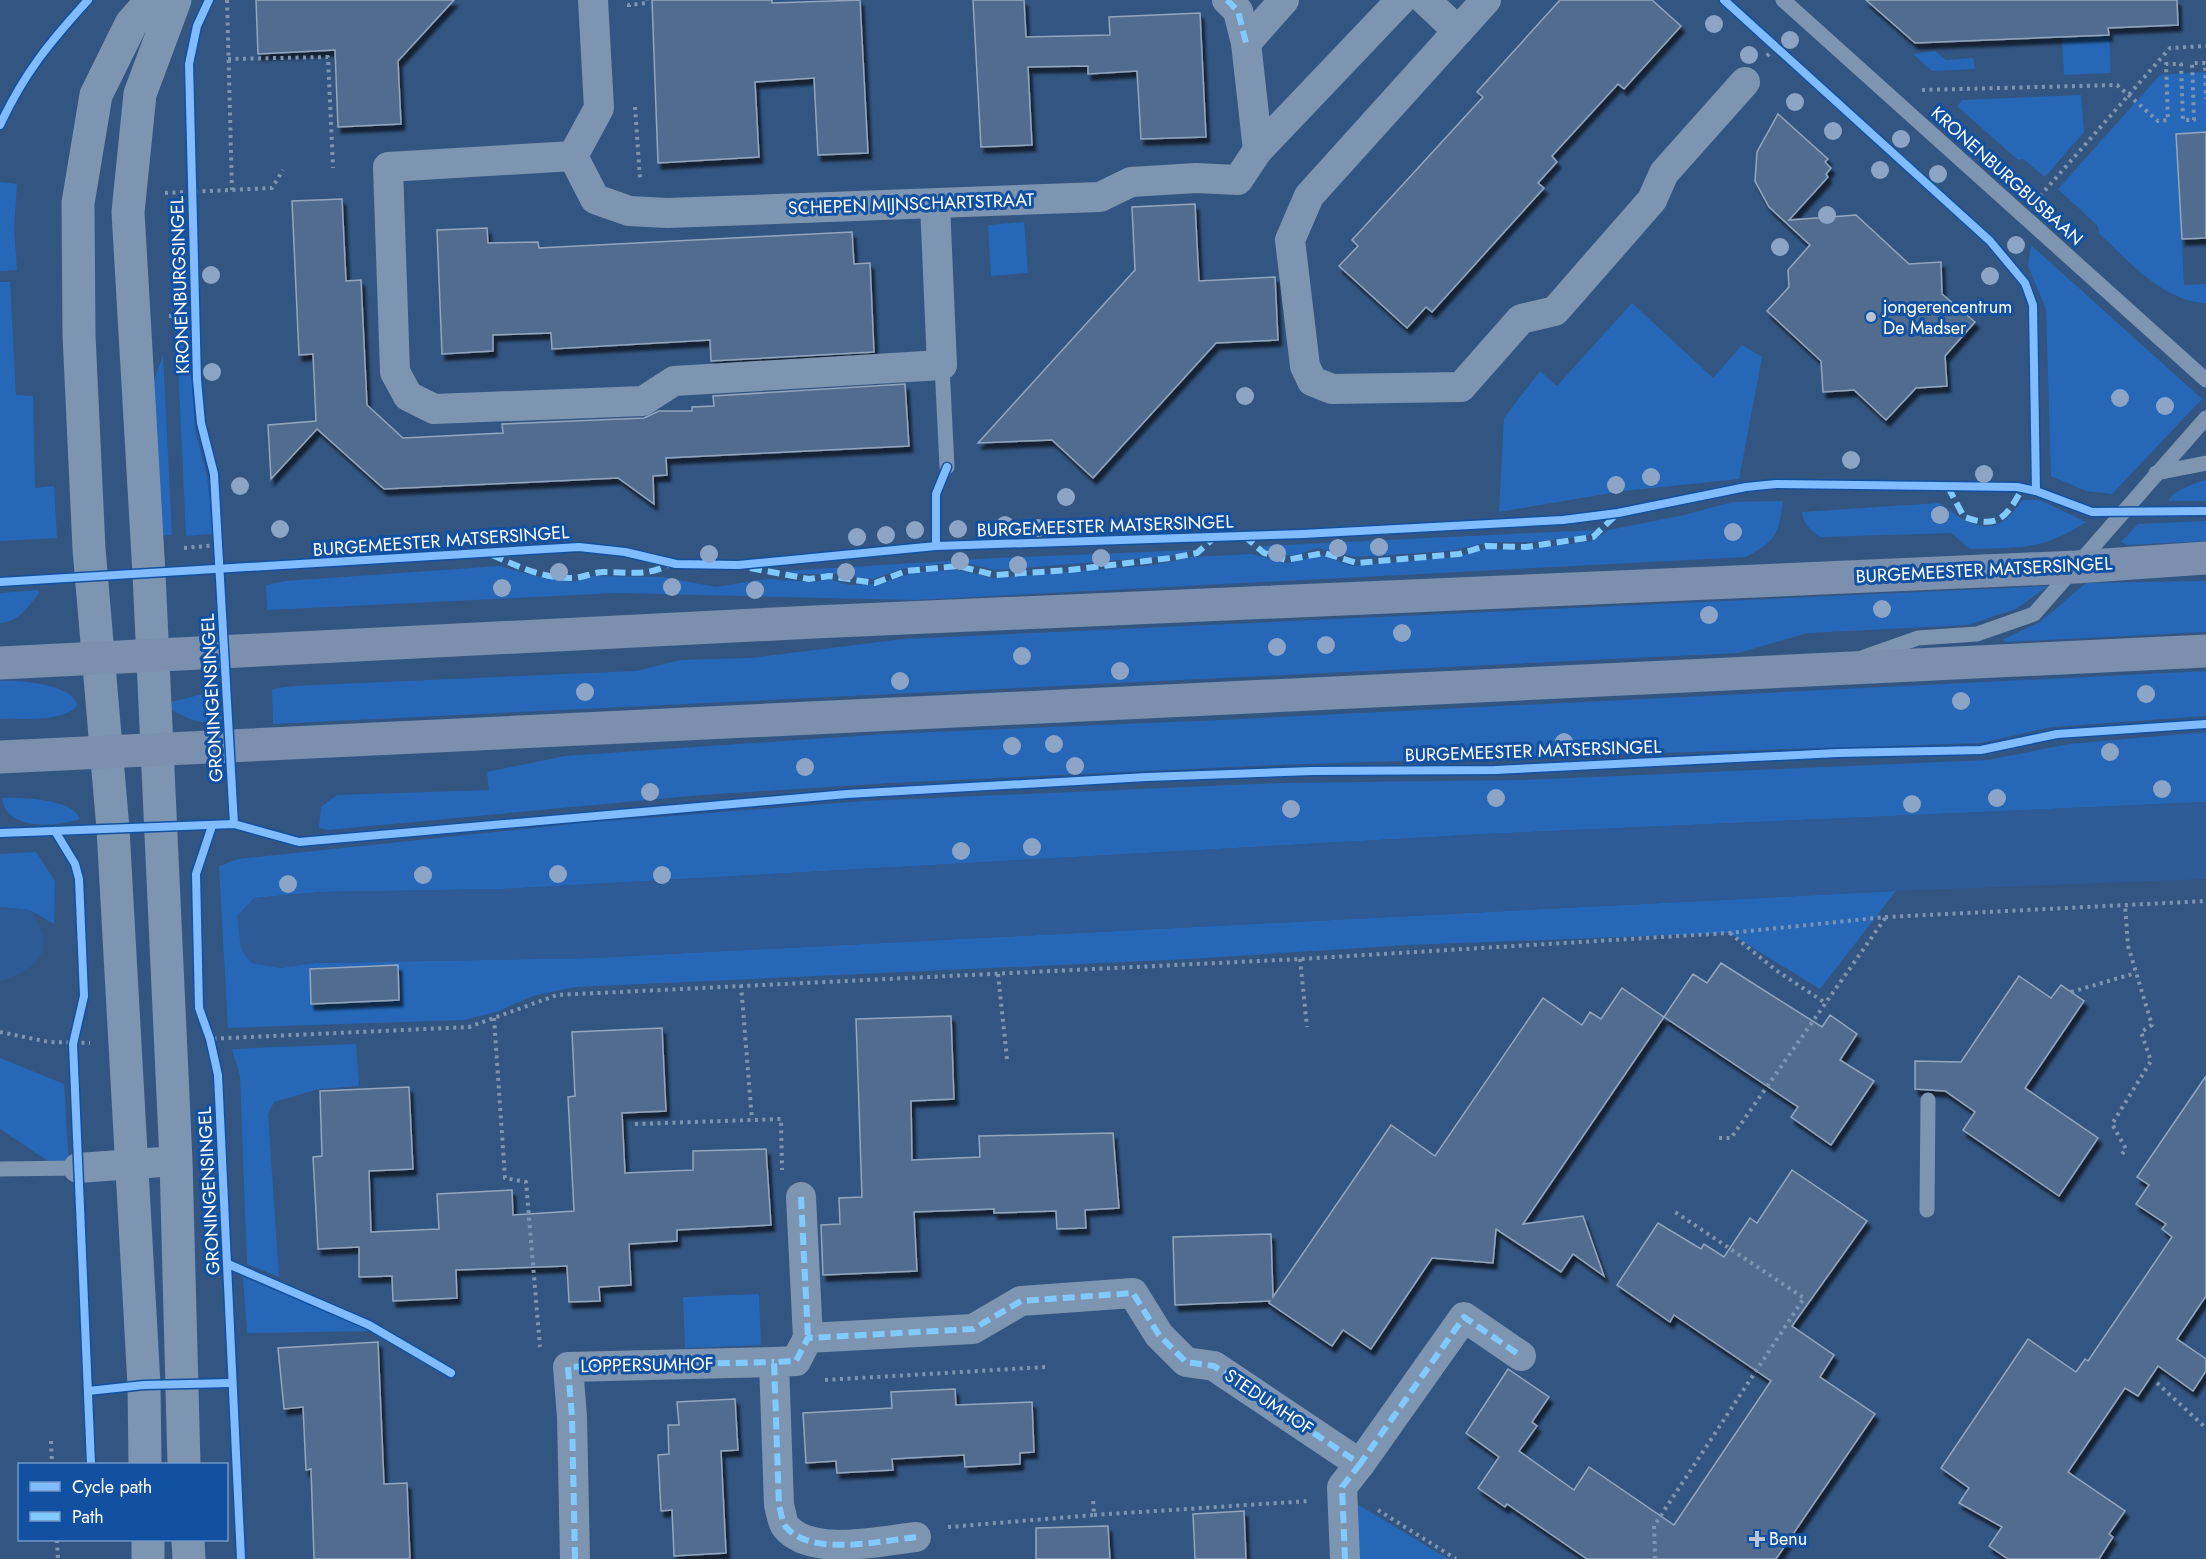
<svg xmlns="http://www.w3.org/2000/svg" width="2206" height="1559" viewBox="0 0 2206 1559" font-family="Jost,sans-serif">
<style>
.green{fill:#2668b7}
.water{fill:#2e5a95}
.building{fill:#516c8f;stroke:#93a6be;stroke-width:1.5;filter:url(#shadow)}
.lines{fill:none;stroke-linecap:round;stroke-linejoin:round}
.path{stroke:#7e95b1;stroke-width:4;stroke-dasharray:3 4.5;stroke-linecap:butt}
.service{stroke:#7e95b1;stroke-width:15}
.minor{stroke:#7e95b1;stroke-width:30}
.tertiary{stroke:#7e95b1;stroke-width:33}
.secondary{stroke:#7a90ae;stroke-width:33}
.quiet{stroke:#80caff;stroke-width:6;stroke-dasharray:12 6;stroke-linecap:butt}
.cycleway-casing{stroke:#1251a2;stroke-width:11}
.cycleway{stroke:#80bcff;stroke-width:8}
.tree{fill:#8ca5c6}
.poi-dot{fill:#b8c4d3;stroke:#1251a2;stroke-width:2}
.labels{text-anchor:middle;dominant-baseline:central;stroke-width:6;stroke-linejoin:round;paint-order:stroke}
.street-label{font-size:18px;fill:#fff;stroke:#1251a2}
.poi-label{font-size:18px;fill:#fff;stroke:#1251a2;text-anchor:start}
</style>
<defs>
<filter id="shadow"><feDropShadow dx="3.5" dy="6" stdDeviation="1.5" flood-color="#0009"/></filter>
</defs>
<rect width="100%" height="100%" fill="#335581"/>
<g class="green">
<polygon points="2109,35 2111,73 2064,75 2062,37"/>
<polygon points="1935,51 1946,60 1973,58 1975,69 1932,71 1913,54"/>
<path d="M2206 72V132L2176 134 2179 194 2195 224 2181 225 2184 285 2206 284V303C2164 302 2127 260 2099 233L2098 226 2058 189 2160 75Z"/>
<polygon points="2081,95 2084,132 2045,177 2023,159 2018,160 1957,106 1962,100"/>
<polygon points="0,182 17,184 14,229 17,270 0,271"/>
<polygon points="170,201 183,201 187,310 175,309"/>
<polygon points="1024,222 1028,273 991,276 988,225"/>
<polygon points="2031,245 2202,399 2112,494 2086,491 2051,476 2046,309 2028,266"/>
<polygon points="0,282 10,282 16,395 33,396 35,488 54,486 57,538 0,541"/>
<polygon points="1632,303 1713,378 1742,345 1762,357 1739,479 1623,491 1499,512 1504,418 1540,371 1557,386"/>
<polygon points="188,321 195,430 207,476 213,534 186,536 176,322"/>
<polygon points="163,355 172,535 155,536 152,387"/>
<path d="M2206 480V501H2168C2174 490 2193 484 2206 480Z"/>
<path d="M2022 500H2040L2086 522C2041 551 2022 547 1970 549L1951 533 1821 537C1811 530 1803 524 1802 512L1939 503C1972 527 1995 542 2022 500Z"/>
<path d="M1783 501C1778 535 1777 540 1746 557L915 600 617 593 267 610 266 585 285 581 500 566 535 576 573 582 593 576 663 577 716 587 765 579 813 582 829 579 849 585 877 584 916 572 958 570 994 578 1154 565 1192 557 1252 554 1287 563 1321 555 1351 566 1456 557 1485 549 1522 550 1592 541 1609 530 1684 515 1732 502Z"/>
<polygon points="2206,521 2206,541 2127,545 2121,542 2138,524"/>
<polygon points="1596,530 1587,536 1531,542 1491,542 1450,551 1356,557 1317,548 1297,555 1282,556 1264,550 1263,546"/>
<polygon points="1193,550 1169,556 996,570 965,563 938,564 901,569 873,579 834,574 795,574 784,571 996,558"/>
<polygon points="2206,581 2206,632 2005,642 2002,640 2040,622 2086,583"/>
<polygon points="2048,586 2016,609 1968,625 1808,633 1738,653 273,724 272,689 293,686 636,671 681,660 750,658 903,639"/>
<path d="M38 590 39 593C27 608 20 621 0 623V593Z"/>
<polygon points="2206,671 2206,716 2051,727 1981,743 1274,765 890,783 701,795 328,830 319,828 321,807 337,795 489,790 487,772 565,756 886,734 1221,720"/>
<path d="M0 681C17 680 75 684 77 706 61 723 22 718 0 719Z"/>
<polygon points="219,690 222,727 190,719 171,710 171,702"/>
<polygon points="2206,732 2206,802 1486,834 503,889 322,892 254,898 280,968 315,963 591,958 1896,891 1820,989 1729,933 1408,945 1189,959 575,987 533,996 496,1012 464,1020 228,1028 219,866 238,859 582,823 864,801 1279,783 1524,780 1988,760 2069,744"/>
<path d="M2 798C20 797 73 799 80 819 55 827 6 831 2 798Z"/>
<polygon points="36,852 55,881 54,924 30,910 0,907 0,854"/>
<polygon points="356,1044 359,1086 319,1089 274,1102 268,1114 279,1277 247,1264 240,1076 232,1049"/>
<polygon points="0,1058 64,1084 69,1167 54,1165 0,1129"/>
<polygon points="243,1277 372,1331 247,1333"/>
<polygon points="759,1294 761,1345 685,1348 683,1297"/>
<polygon points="1357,1504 1448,1559 1357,1559"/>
</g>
<g class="water">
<polygon points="2206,802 2206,879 1896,891 591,958 315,963 280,968 251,963 241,949 237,916 254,898 322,892 503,889 1486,834"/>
<path d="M0 907 30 910C34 917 41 927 43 935 49 961 21 976 0 981Z"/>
</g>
<g class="building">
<polygon points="256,0 454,0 398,61 401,124 338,127 335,50 258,54"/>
<polygon points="652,0 772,0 772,3 860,0 868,153 818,155 814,78 755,82 759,157 658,163"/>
<polygon points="973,0 1024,0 1026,37 1110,35 1109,17 1200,13 1206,137 1141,139 1137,71 1088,74 1088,66 1028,67 1032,145 981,147"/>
<polygon points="1560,0 1652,0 1681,26 1624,89 1618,84 1552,156 1557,162 1538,183 1544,188 1432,312 1426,307 1407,328 1339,266 1358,246 1352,240 1483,97 1477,92"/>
<polygon points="1866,0 2177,0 2178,25 2108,28 2109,35 1915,43"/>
<polygon points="1778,114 1828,159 1825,162 1831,168 1826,174 1828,177 1789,220 1856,215 1909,264 1941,262 1942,294 1975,322 1945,356 1947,386 1916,388 1886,420 1854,390 1823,392 1821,361 1767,311 1789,287 1788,270 1810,245 1769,207 1755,181 1757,152"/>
<polygon points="2206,132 2206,238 2182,239 2176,134"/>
<polygon points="342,199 346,281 361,280 367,405 403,438 503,433 502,424 644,418 659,411 692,411 692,407 714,406 713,396 905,384 909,446 666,458 667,475 653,476 654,504 618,478 384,489 317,429 271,479 268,425 316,421 313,354 299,355 292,201"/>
<polygon points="1195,204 1199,281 1275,277 1278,340 1216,343 1093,478 1052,440 978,443 1135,270 1132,207"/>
<polygon points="487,228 488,243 538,242 539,248 852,232 854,264 870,263 874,352 711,361 710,340 552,349 551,333 493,335 493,351 442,354 437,230"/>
<polygon points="1721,963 1822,1027 1830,1015 1857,1034 1840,1060 1874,1081 1831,1145 1791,1117 1798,1107 1664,1017 1523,1224 1583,1216 1604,1276 1573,1254 1561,1272 1496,1229 1493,1263 1432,1258 1371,1349 1343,1330 1332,1346 1269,1303 1270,1301 1175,1305 1173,1237 1271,1234 1273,1297 1391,1125 1435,1156 1543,998 1582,1025 1590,1012 1601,1019 1622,988 1664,1017 1693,974 1707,983"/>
<polygon points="398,965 399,1000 311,1004 310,969"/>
<polygon points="2019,976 2051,998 2061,985 2084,1001 2025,1088 2098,1138 2059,1196 1963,1130 1975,1112 1945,1091 1915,1089 1915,1061 1961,1062"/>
<polygon points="951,1016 954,1099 911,1101 912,1160 980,1157 979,1136 1113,1133 1119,1208 1085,1210 1086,1228 1057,1229 1056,1211 994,1213 994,1209 914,1212 917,1271 823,1275 821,1225 840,1224 839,1198 862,1197 856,1019"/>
<polygon points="662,1028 666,1111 622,1113 625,1173 693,1170 693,1151 766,1149 771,1225 677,1230 677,1241 629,1244 631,1285 599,1287 600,1301 569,1302 567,1266 456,1270 457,1298 393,1301 392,1276 359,1277 359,1247 318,1249 313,1157 322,1156 320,1091 409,1087 413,1169 369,1171 371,1232 439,1229 437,1194 512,1190 513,1215 574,1211 568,1097 575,1096 572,1032"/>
<polygon points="2206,1076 2206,1296 2177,1339 2206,1359 2206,1371 2193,1391 2158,1366 2138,1396 2125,1388 2068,1472 2125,1511 2109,1534 2113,1537 2099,1559 2008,1559 1989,1546 2002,1527 1959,1503 1969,1488 1941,1468 2028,1339 2076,1372 2085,1359 2088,1361 2172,1237 2162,1229 2166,1224 2136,1204 2149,1185 2137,1177"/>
<polygon points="1792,1170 1867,1221 1792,1326 1834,1355 1820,1377 1875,1414 1776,1559 1587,1559 1507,1504 1505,1507 1478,1488 1499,1457 1466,1433 1508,1369 1549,1397 1532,1422 1537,1426 1519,1451 1574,1490 1589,1467 1674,1525 1771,1381 1674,1315 1670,1322 1617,1285 1658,1223 1701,1249 1704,1244 1724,1257 1750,1218 1757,1223"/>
<polygon points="378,1342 384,1484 407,1483 410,1559 314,1559 311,1469 306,1470 303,1407 284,1409 278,1348"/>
<polygon points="955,1389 956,1405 1032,1402 1034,1452 1020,1453 1020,1464 965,1467 964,1455 892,1459 893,1470 837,1473 836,1461 806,1463 803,1413 892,1408 891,1392"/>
<polygon points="735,1399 738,1450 721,1451 726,1553 674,1556 672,1510 661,1511 658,1455 669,1454 668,1425 679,1425 677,1402"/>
<polygon points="1244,1511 1246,1559 1195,1559 1193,1514"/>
<polygon points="1108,1526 1110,1559 1036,1559 1036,1528"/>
</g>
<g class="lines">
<g class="path">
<polyline points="227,0 232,190"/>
<polyline points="629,7 629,5 647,3 647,0"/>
<polyline points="1767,56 1776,45"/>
<polyline points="228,59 328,57 333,168"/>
<polyline points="1922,90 2117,85 2158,121 2168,120 2166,64 2181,64 2183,120 2194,120 2192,63 2205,63 2206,99"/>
<polyline points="635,107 640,178"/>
<polyline points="165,193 272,188 283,170"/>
<polyline points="2040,196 2170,48 2206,46"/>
<polyline points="169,316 196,315"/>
<polyline points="184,548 219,545"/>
<polyline points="1730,933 1777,971 1827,1004"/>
<polyline points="1300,959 1307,1027"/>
<polyline points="998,974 1007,1059"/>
<polyline points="741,985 752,1120"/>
<polyline points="2071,992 2136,973"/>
<polyline points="494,1018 505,1178 526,1182 540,1347"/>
<polyline points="0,1032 49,1042 90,1043"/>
<polyline points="206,1039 469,1027 557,995 1300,959 1729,933 1886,917 2206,901"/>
<polyline points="635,1124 781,1119 782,1170"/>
<polyline points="1719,1138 1731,1138 1886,917"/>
<polyline points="2122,1154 2126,1149 2112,1124 2151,1061 2141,1032 2152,1025 2128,946 2125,905"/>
<polyline points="825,1380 1046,1367"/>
<polyline points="2157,1383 2206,1428"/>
<polyline points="51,1441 52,1464"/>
<polyline points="1378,1510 1456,1559"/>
<polyline points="1094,1515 1309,1501"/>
<polyline points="948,1527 1094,1515 1093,1498"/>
<polyline points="57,1540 58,1559"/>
<polyline points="1655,1559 1654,1526 1804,1298 1672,1210"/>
</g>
<g class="service">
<polyline points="1783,0 2206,380"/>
<polyline points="942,365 947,467"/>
<polyline points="2156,473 2206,463"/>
<polyline points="1864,657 1918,638 1977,634 2034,614 2206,418"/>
<polyline points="0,1169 78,1168"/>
<polyline points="1927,1210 1928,1100"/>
</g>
<g class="minor">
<polyline points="593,0 599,108 573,156 388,167 395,372 408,396 434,409 643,401 674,381 942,365 935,204"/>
<polyline points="1227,0 1238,11 1246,43"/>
<polyline points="1284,0 1246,43 1258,150 1401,0"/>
<polyline points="1425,0 1458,31"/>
<polyline points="1486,0 1309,196 1290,240 1305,366 1312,381 1332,389 1461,387 1521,319 1555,311 1652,200 1664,173 1745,82"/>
<polyline points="573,156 595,199 629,211 667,213 1100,197 1131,182 1196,178 1238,180 1258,150"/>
<polyline points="78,1168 176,1161"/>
<polyline points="801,1197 808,1338"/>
<path d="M916 1537C881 1541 811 1557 786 1527 782 1522 781 1512 779 1505L774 1362 796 1361 808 1338 973 1329 1021 1301 1133 1293 1159 1335 1186 1362 1214 1366 1360 1464 1464 1317 1521 1356"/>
<polyline points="575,1559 572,1417 568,1367 774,1362"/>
<polyline points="1345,1559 1342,1487 1360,1464"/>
</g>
<g class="tertiary">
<polyline points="175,0 140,94 128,212 149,574 176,1161 184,1464"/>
<polyline points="145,1464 144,1385 113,829 89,549 79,335 78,203 96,95 131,24 152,0"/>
<polyline points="148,1540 148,1559"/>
<polyline points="188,1540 189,1559"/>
</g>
<g class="secondary">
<polyline points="0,663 814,622 2076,567 2206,558"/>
<polyline points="0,757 2206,651"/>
</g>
<g class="quiet">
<polyline points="1227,0 1238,11 1246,43"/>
<path d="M1948 487 1964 517C1998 529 2006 518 2022 489"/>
<polyline points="1244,536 1264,553 1286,560 1324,553 1357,563 1459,554 1486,546 1526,547 1593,537 1616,515"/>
<path d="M492 555C517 566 544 579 572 578 583 578 593 572 604 572 628 572 650 577 671 563"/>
<polyline points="750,568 809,579 829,576 875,583 906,571 958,566 995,575 1069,570 1171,558 1197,553 1215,537"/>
<polyline points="801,1197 808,1338"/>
<path d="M916 1537C881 1541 811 1557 786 1527 782 1522 781 1512 779 1505L774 1362 796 1361 808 1338 973 1329 1021 1301 1133 1293 1159 1335 1186 1362 1214 1366 1360 1464 1464 1317 1521 1356"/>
<polyline points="575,1559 572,1417 568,1367 774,1362"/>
<polyline points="1345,1559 1342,1487 1360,1464"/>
</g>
<defs>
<g id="cycleway">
<polyline points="209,0 197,26 189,64 197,380 201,423 214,474 234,824"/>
<polyline points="1724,0 1990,241 2025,283 2033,305 2036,491"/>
<path d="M0 125C25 72 49 43 88 0"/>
<polyline points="936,546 936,494 947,467"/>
<polyline points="0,582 579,547 625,552 676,564 738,565 936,546 1303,534 1563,520 1618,513 1746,487 1776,484 2017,487 2036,491 2092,512 2206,511"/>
<polyline points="212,826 196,874 199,1008 210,1039 218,1075 241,1559"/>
<polyline points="55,831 75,864 79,879 84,996 73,1044 91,1464"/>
<polyline points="0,833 234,824 299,842 847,794 1147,777 1312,771 1495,770 1837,753 1981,750 2057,734 2206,724"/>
<polyline points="228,1264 369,1325 451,1373"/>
<polyline points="88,1391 144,1385 231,1383"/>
</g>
</defs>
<use href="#cycleway" class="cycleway-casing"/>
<use href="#cycleway" class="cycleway"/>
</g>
<g class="tree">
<circle cx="1714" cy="24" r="9"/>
<circle cx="1790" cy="40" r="9"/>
<circle cx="1749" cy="55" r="9"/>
<circle cx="1795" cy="102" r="9"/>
<circle cx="1833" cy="131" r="9"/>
<circle cx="1901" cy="139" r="9"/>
<circle cx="1880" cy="170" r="9"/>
<circle cx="1938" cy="174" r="9"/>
<circle cx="1827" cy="215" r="9"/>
<circle cx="2016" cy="245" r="9"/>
<circle cx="1780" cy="247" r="9"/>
<circle cx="211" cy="275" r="9"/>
<circle cx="1990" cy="276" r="9"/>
<circle cx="212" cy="372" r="9"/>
<circle cx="1245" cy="396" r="9"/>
<circle cx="2120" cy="398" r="9"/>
<circle cx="2165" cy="406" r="9"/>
<circle cx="1851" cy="460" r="9"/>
<circle cx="1984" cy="474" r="9"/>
<circle cx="1651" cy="477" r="9"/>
<circle cx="1616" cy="485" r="9"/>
<circle cx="240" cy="486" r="9"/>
<circle cx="1066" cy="497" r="9"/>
<circle cx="1940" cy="515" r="9"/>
<circle cx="1005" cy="525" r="9"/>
<circle cx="1038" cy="528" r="9"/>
<circle cx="280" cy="529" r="9"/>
<circle cx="958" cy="529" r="9"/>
<circle cx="915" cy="530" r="9"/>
<circle cx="1733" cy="532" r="9"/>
<circle cx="886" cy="535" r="9"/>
<circle cx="857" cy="537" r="9"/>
<circle cx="1379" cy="547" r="9"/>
<circle cx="1338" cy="548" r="9"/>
<circle cx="1277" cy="553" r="9"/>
<circle cx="709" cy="554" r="9"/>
<circle cx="1101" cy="558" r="9"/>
<circle cx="960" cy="561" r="9"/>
<circle cx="1018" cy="565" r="9"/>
<circle cx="559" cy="572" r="9"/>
<circle cx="846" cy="572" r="9"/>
<circle cx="672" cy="587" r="9"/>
<circle cx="502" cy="588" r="9"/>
<circle cx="755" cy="590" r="9"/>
<circle cx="1882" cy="609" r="9"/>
<circle cx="1709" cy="615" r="9"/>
<circle cx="1402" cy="633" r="9"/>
<circle cx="1326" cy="645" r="9"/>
<circle cx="1277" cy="647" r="9"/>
<circle cx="1022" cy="656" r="9"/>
<circle cx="1120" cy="671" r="9"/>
<circle cx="900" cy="681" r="9"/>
<circle cx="585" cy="692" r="9"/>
<circle cx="2146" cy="694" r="9"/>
<circle cx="1961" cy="701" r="9"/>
<circle cx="1564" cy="742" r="9"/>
<circle cx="1054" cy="744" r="9"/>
<circle cx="1012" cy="746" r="9"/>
<circle cx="2110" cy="752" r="9"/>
<circle cx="1075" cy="766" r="9"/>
<circle cx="805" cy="767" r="9"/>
<circle cx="2162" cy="789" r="9"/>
<circle cx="650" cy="792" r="9"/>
<circle cx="1496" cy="798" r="9"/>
<circle cx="1997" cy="798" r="9"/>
<circle cx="1912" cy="804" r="9"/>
<circle cx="1291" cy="809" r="9"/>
<circle cx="1032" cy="847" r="9"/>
<circle cx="961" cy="851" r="9"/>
<circle cx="558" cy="874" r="9"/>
<circle cx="423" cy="875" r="9"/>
<circle cx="662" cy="875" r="9"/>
<circle cx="288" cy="884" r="9"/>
</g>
<g class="poi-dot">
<circle cx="1871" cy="317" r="6"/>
<path d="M1754 1530h6v6h6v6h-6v6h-6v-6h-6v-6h6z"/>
</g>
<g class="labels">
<g class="street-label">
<text transform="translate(2007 176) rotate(42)">KRONENBURGBUSBAAN</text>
<text transform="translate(911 204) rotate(-2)">SCHEPEN MIJNSCHARTSTRAAT</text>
<text transform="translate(180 285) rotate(-92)">KRONENBURGSINGEL</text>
<text transform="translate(1105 526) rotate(-2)">BURGEMEESTER MATSERSINGEL</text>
<text transform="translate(441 541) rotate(-4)">BURGEMEESTER MATSERSINGEL</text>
<text transform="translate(1984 570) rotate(-3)">BURGEMEESTER MATSERSINGEL</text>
<text transform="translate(212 698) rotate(-93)">GRONINGENSINGEL</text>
<text transform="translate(1533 751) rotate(-2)">BURGEMEESTER MATSERSINGEL</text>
<text transform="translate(209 1191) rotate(-93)">GRONINGENSINGEL</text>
<text transform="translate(647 1365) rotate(-1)">LOPPERSUMHOF</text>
<text transform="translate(1269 1402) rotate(34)">STEDUMHOF</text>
</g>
<g class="poi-label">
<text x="1883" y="307">jongerencentrum<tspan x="1883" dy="21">De Madser</tspan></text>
<text x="1769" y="1539">Benu</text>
</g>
</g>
<rect x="18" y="1463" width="210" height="78" fill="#1251a2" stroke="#7197c7" stroke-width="1.5"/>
<rect x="30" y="1482" width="30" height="9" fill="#80bcff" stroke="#7197c7" stroke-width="1.5"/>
<text x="72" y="1493" font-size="18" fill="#ffffff">Cycle path</text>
<rect x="30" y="1512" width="30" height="9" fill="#80caff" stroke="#7197c7" stroke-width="1.5"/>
<text x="72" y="1523" font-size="18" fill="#ffffff">Path</text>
</svg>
